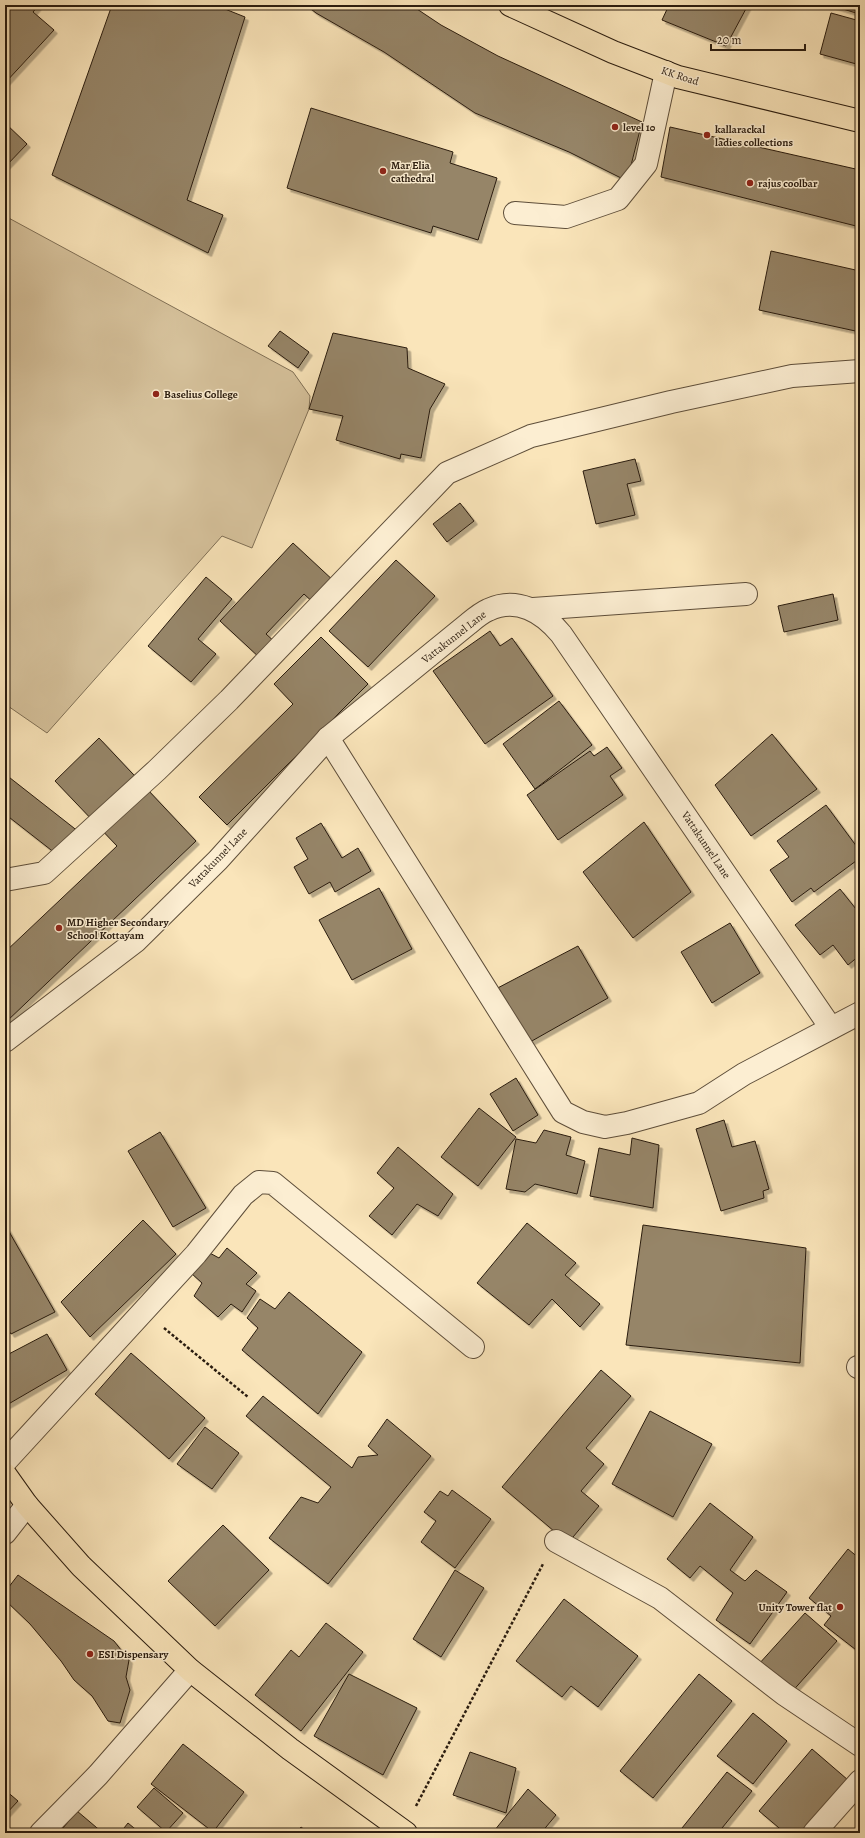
<svg xmlns="http://www.w3.org/2000/svg" width="865" height="1838" viewBox="0 0 865 1838" font-family="Alegreya,serif">
<style>
.green{fill:#d7c39d;stroke:#807056}
.building{fill:#968568;stroke:#2a1c0f;filter:url(#shadow)}
.lines{fill:none;stroke-linecap:round;stroke-linejoin:round}
.minor-casing{stroke:#5e4e3a;stroke-width:24}
.major-casing{stroke:#2a1c0f;stroke-width:24}
.path{stroke:#2a1c0f;stroke-width:2.5;stroke-dasharray:3 2;stroke-linecap:butt}
.minor{stroke:#fceed2;stroke-width:22}
.major{stroke:#fae5ba;stroke-width:22}
.poi-dot{fill:#8f2418;stroke:#fceed2;stroke-width:1.5}
.labels{text-anchor:middle;dominant-baseline:central;stroke-width:3;stroke-linejoin:round;paint-order:stroke}
.street-label{font-size:11px;fill:#2a1c0f;stroke:#fceed2}
.poi-label{font-size:11px;font-weight:bold;fill:#2a1c0f;stroke:#fceed2;text-anchor:start}
</style>
<defs>
<filter id="shadow"><feDropShadow dx="3.5" dy="3.5" stdDeviation="0" flood-color="#0004"/></filter>
</defs>
<rect width="100%" height="100%" fill="#fae5ba"/>
<filter id="stains"><feTurbulence type="fractalNoise" baseFrequency=".005" numOctaves="4"/><feColorMatrix values="0 0 0 0 .2 0 0 0 0 .09 0 0 0 0 .02 0 0 0 .5 -.17"/></filter>
<radialGradient id="worn" r=".72"><stop offset=".6" stop-color="#630" stop-opacity="0"/><stop offset="1" stop-color="#630" stop-opacity=".3"/></radialGradient>
<polygon class="green" points="5,216 293,372 310,396 309,409 252,548 222,536 47,733 5,704"/>
<g class="building">
<polygon points="5,5 39,5 33,12 54,30 5,83"/>
<polygon points="112,5 215,5 245,17 187,200 223,215 208,253 52,175"/>
<polygon points="306,5 411,5 441,25 498,56 642,122 627,181 569,152 475,113 384,52 316,13"/>
<polygon points="669,5 748,5 726,46 662,20"/>
<polygon points="830,5 858,5 856,13"/>
<polygon points="831,13 860,21 860,65 820,54"/>
<polygon points="311,108 453,152 450,163 497,178 478,240 433,226 431,233 287,188"/>
<polygon points="5,123 27,144 5,167"/>
<polygon points="670,127 860,170 860,227 661,177"/>
<polygon points="771,251 860,271 860,332 759,310"/>
<polygon points="280,331 309,352 298,368 268,346"/>
<polygon points="333,333 407,348 408,368 445,384 430,409 421,458 401,454 400,459 336,440 343,416 309,409"/>
<polygon points="635,459 641,481 627,484 635,515 596,524 583,471"/>
<polygon points="460,503 474,521 447,542 433,524"/>
<polygon points="293,543 336,583 316,605 304,594 266,634 276,643 261,659 220,621"/>
<polygon points="396,560 435,596 368,667 329,631"/>
<polygon points="206,577 232,599 198,639 216,654 191,682 148,646"/>
<polygon points="833,594 838,620 784,632 778,606"/>
<polygon points="490,631 500,646 512,638 553,696 485,744 433,671"/>
<polygon points="321,637 368,684 227,825 199,797 293,704 274,684"/>
<polygon points="559,701 592,745 535,789 503,744"/>
<polygon points="772,734 817,789 751,836 715,785"/>
<polygon points="99,738 196,841 5,1023 5,952 117,846 55,781"/>
<polygon points="607,747 622,768 610,776 623,795 558,840 527,795 590,751 594,756"/>
<polygon points="5,774 79,832 60,857 5,814"/>
<polygon points="826,805 860,851 860,858 814,892 811,888 792,902 770,870 789,857 777,841"/>
<polygon points="644,822 691,892 633,938 583,872"/>
<polygon points="321,823 342,858 358,848 371,871 335,892 330,882 309,894 294,867 308,859 296,838"/>
<polygon points="379,888 412,949 352,980 319,920"/>
<polygon points="840,889 860,914 860,955 848,965 833,945 820,955 795,925"/>
<polygon points="730,923 760,973 712,1003 681,952"/>
<polygon points="578,946 608,998 523,1046 490,992"/>
<polygon points="516,1078 538,1115 513,1131 490,1094"/>
<polygon points="479,1108 516,1137 478,1186 441,1157"/>
<polygon points="724,1120 732,1147 755,1141 769,1189 763,1191 764,1198 721,1211 696,1129"/>
<polygon points="544,1130 571,1137 566,1155 585,1161 577,1194 535,1184 525,1192 506,1189 516,1139 536,1143"/>
<polygon points="160,1132 206,1208 173,1227 128,1151"/>
<polygon points="632,1138 659,1145 653,1208 590,1196 599,1148 630,1155"/>
<polygon points="398,1147 453,1194 438,1216 417,1204 392,1235 369,1216 394,1188 377,1173"/>
<polygon points="143,1220 176,1254 90,1337 61,1302"/>
<polygon points="527,1223 576,1263 565,1275 600,1304 580,1327 552,1299 529,1325 477,1283"/>
<polygon points="643,1225 806,1248 800,1363 626,1345"/>
<polygon points="7,1228 55,1312 11,1334 5,1325 5,1229"/>
<polygon points="227,1248 257,1273 246,1284 256,1291 242,1312 231,1304 218,1317 194,1296 202,1283 191,1273 206,1251 219,1258"/>
<polygon points="289,1292 362,1352 318,1414 242,1350 258,1328 247,1318 260,1299 275,1309"/>
<polygon points="47,1334 67,1370 5,1406 5,1356"/>
<polygon points="131,1353 205,1418 169,1459 95,1394"/>
<polygon points="601,1370 631,1396 586,1448 604,1464 581,1491 599,1506 568,1543 502,1487"/>
<polygon points="263,1396 352,1468 358,1457 378,1455 368,1446 387,1419 431,1456 328,1584 269,1538 301,1497 318,1503 331,1487 246,1416"/>
<polygon points="650,1411 712,1444 673,1517 612,1484"/>
<polygon points="205,1427 239,1453 212,1489 177,1464"/>
<polygon points="452,1490 491,1519 455,1568 421,1542 436,1521 424,1512 440,1491 448,1496"/>
<polygon points="710,1503 753,1537 730,1570 745,1581 756,1570 787,1592 750,1644 716,1620 733,1593 700,1566 690,1578 667,1559"/>
<polygon points="223,1525 269,1570 215,1626 168,1581"/>
<polygon points="848,1549 860,1559 860,1653 824,1625 831,1616 809,1598"/>
<polygon points="455,1570 484,1588 441,1657 413,1639"/>
<polygon points="18,1575 114,1641 129,1660 126,1677 130,1690 120,1723 108,1721 92,1696 74,1680 61,1661 30,1624 5,1600 5,1592"/>
<polygon points="564,1599 638,1656 598,1707 571,1686 562,1697 516,1661"/>
<polygon points="805,1613 837,1641 790,1694 758,1665"/>
<polygon points="326,1623 363,1652 301,1731 255,1695 291,1650 299,1657"/>
<polygon points="349,1674 417,1708 383,1775 314,1736"/>
<polygon points="699,1674 732,1701 653,1798 620,1771"/>
<polygon points="753,1713 787,1741 753,1784 717,1756"/>
<polygon points="183,1744 244,1792 213,1832 151,1784"/>
<polygon points="812,1749 848,1780 821,1833 785,1833 759,1811"/>
<polygon points="470,1752 516,1768 506,1813 453,1795"/>
<polygon points="727,1772 752,1791 718,1833 678,1833"/>
<polygon points="154,1788 183,1813 166,1832 137,1807"/>
<polygon points="528,1789 556,1815 541,1833 497,1833 494,1831"/>
<polygon points="5,1790 18,1801 5,1815"/>
<polygon points="77,1811 103,1833 59,1833"/>
<polygon points="128,1823 140,1833 120,1833"/>
<polygon points="301,1827 309,1833 296,1833"/>
</g>
<g class="lines">
<defs>
<g id="minor">
<polyline points="515,213 566,217 618,199 646,164 666,72"/>
<polyline points="533,609 746,594"/>
<polyline points="328,738 563,1112 583,1122 605,1127 627,1123 699,1103 744,1074 860,1013"/>
<polyline points="5,880 44,873 157,770 229,700 447,473 531,436 671,402 792,376 860,371"/>
<path d="M5 1041 136 941 218 860 328 738 468 624C474 619 481 613 488 610 517 596 543 612 561 634L831 1028"/>
<polyline points="858,1367 860,1368"/>
<polyline points="5,1462 196,1254 243,1195 259,1182 273,1183 473,1347"/>
<polyline points="5,1533 27,1505"/>
<polyline points="556,1541 660,1598 784,1694 860,1745"/>
<polyline points="41,1833 98,1775 190,1670"/>
<polyline points="814,1833 860,1781"/>
</g>
<g id="major">
<polyline points="510,5 613,52 678,77 860,121"/>
<polyline points="5,1474 27,1505 81,1566 190,1670 290,1749 406,1833"/>
</g>
</defs>
<use href="#minor" class="minor-casing"/>
<use href="#major" class="major-casing"/>
<g class="path">
<polyline points="164,1328 248,1397"/>
<polyline points="416,1806 543,1564"/>
</g>
<use href="#minor" class="minor"/>
<use href="#major" class="major"/>
</g>
<g class="poi-dot">
<circle cx="615" cy="127" r="4"/>
<circle cx="707" cy="135" r="4"/>
<circle cx="383" cy="171" r="4"/>
<circle cx="750" cy="183" r="4"/>
<circle cx="156" cy="394" r="4"/>
<circle cx="59" cy="928" r="4"/>
<circle cx="840" cy="1607" r="4"/>
<circle cx="90" cy="1654" r="4"/>
</g>
<g class="labels">
<g class="street-label">
<text transform="translate(680 76) rotate(18)">KK Road</text>
<text transform="translate(454 637) rotate(-38)">Vattakunnel Lane</text>
<text transform="translate(706 845) rotate(56)">Vattakunnel Lane</text>
<text transform="translate(218 858) rotate(-46)">Vattakunnel Lane</text>
</g>
<g class="poi-label">
<text x="623" y="127">level 10</text>
<text x="715" y="129">kallarackal<tspan x="715" dy="13">ladies collections</tspan></text>
<text x="391" y="165">Mar Elia<tspan x="391" dy="13">cathedral</tspan></text>
<text x="758" y="183">rajus coolbar</text>
<text x="164" y="394">Baselius College</text>
<text x="67" y="922">MD Higher Secondary<tspan x="67" dy="13">School Kottayam</tspan></text>
<text x="832" y="1607" text-anchor="end">Unity Tower flat</text>
<text x="98" y="1654">ESI Dispensary</text>
</g>
</g>
<rect width="865" height="1838" fill="none" stroke="#fae5ba" stroke-width="20"/>
<rect x="6" y="6" width="853" height="1826" fill="none" stroke="#2a1c0f" stroke-width="2"/>
<rect x="10" y="10" width="845" height="1818" fill="none" stroke="#2a1c0f"/>
<path d="M711 44v6h94v-6" fill="none" stroke="#2a1c0f" stroke-width="2"/>
<text x="717" y="44" font-size="12" fill="#2a1c0f" stroke="#fceed2" stroke-width="3" paint-order="stroke">20 m</text>
<rect width="100%" height="100%" filter="url(#stains)"/>
<rect width="100%" height="100%" fill="url(#worn)"/>
</svg>
